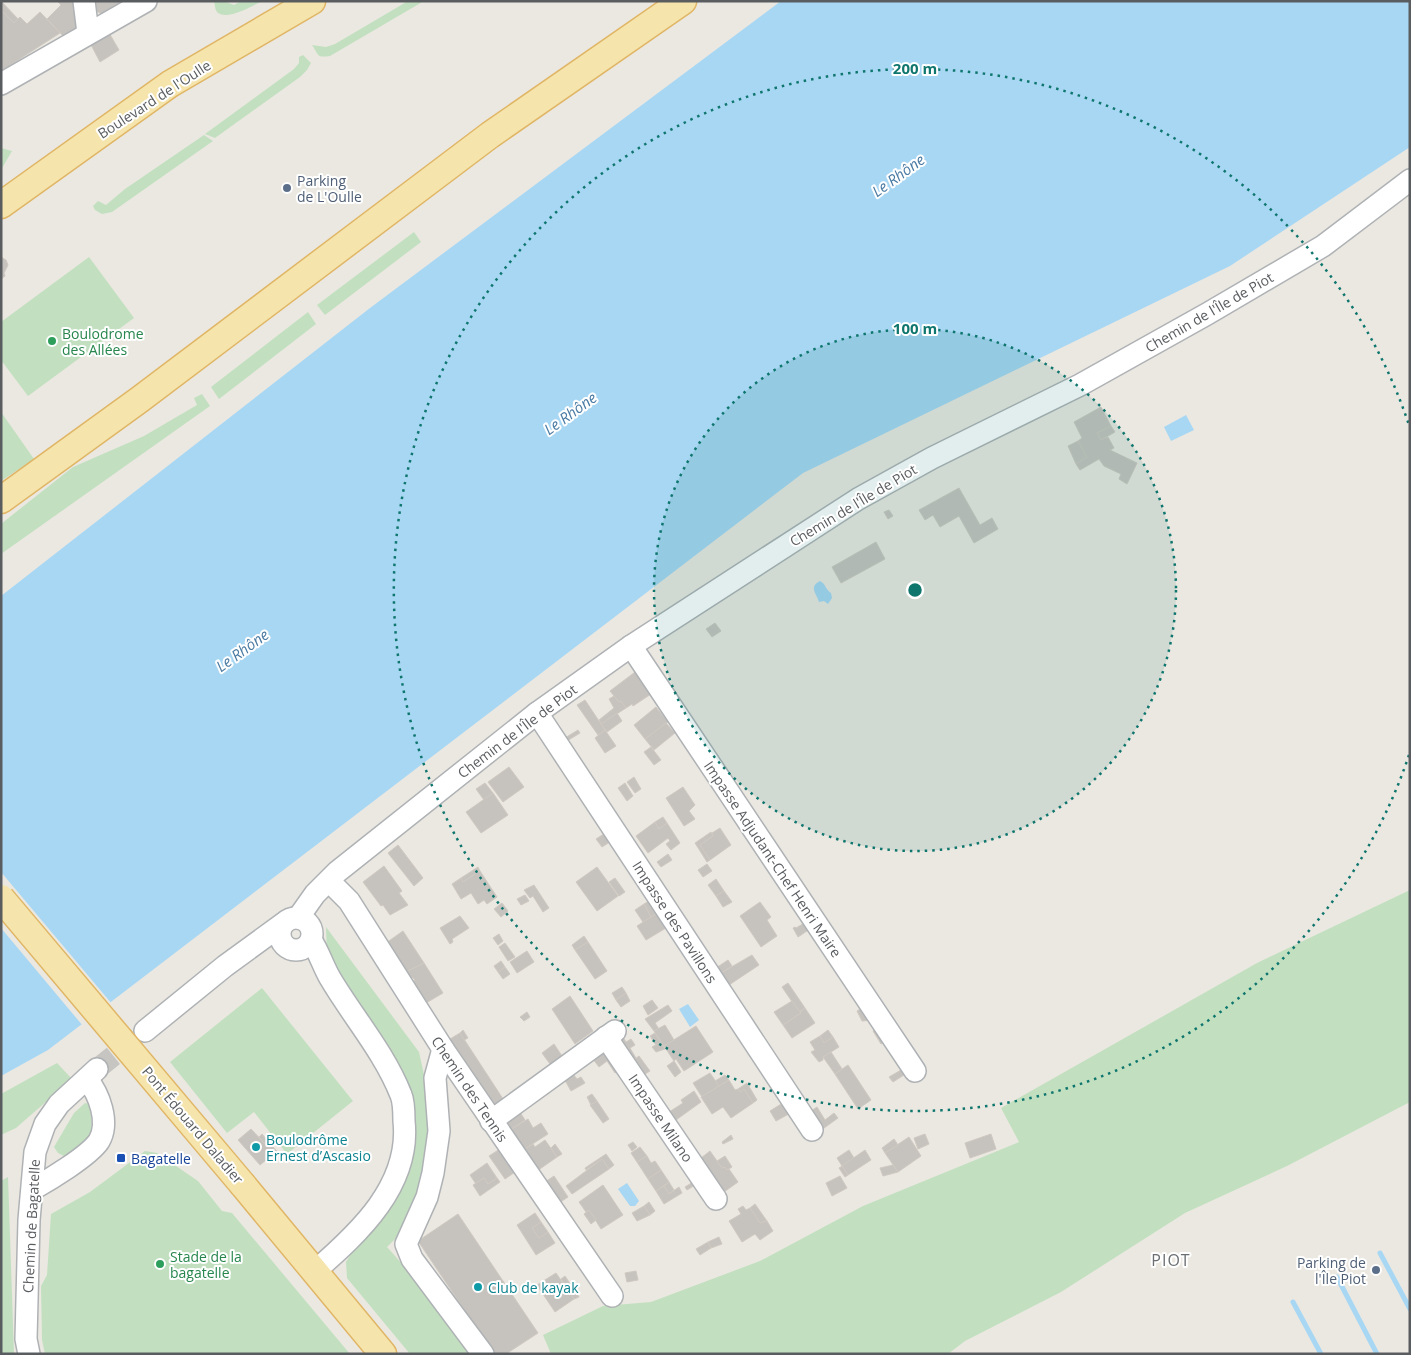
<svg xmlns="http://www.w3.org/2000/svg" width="1411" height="1355" viewBox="0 0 1411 1355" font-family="'Open Sans',sans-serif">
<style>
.green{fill:#c2e0c0}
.water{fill:#a8d7f4}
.pier{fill:#ebe8e1}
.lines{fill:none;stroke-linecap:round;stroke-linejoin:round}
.stream{stroke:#a8d7f4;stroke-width:5}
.building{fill:#c6c3be;stroke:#cfc9c1}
.minor-tunnel{stroke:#c7c5c1;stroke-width:21;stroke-dasharray:21 11;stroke-linecap:butt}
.minor-casing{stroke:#afb2b5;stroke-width:24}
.major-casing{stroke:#e0b666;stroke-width:29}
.minor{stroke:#fff;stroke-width:21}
.major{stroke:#f5e5ad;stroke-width:26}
.major-bridge-casing{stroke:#e0b666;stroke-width:29;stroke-linecap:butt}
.major-bridge{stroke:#f5e5ad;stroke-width:26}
.ring{fill:none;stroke:#0f766e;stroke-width:2.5;stroke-dasharray:2.5 5}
.service-dot{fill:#5c6f8a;stroke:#fff;stroke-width:2}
.leisure-dot{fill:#2e9e5b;stroke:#fff;stroke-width:2}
.culture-dot{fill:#0f9aa8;stroke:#fff;stroke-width:2}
.transit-dot{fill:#1a4fb4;stroke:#fff;stroke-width:2}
.labels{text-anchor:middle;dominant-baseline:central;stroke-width:4;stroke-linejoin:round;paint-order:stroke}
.street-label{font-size:14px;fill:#5a5d60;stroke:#fff}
.service-label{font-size:14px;fill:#4e5e75;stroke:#fff;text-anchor:start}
.leisure-label{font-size:14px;fill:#27864d;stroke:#fff;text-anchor:start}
.culture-label{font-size:14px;fill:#0d838f;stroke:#fff;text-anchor:start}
.transit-label{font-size:14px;fill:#164399;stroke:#fff;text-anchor:start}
.water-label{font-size:15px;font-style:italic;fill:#497aa3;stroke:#fff}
.quarter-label{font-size:16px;letter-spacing:1px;fill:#6b6f72;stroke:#fff}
.centre{fill:#0f766e;stroke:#fff;stroke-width:2.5}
.ring-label{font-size:15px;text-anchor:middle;font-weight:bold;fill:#0f766e;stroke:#fff;stroke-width:4;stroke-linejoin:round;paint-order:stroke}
</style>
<rect width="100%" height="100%" fill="#ebe8e1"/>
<g class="green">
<path d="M214 1H224L234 5 241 1H262C253 6 228 20 218 13 215 11 215 5 214 1Z"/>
<path d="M408 1H424L330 56C316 58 319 55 312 45L326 47 335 44Z"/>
<polygon points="303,55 311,63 307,70 300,77 215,138 205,134 294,69 299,63 299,57"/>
<polygon points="204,135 213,141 112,212 102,214 95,210 93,206 98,201 106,205 125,189"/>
<polygon points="1,148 12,151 1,170"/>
<polygon points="414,232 421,242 325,315 317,305"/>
<polygon points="89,257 134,318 28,396 1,360 1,322"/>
<polygon points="308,312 316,324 219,399 211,387"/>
<polygon points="202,394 210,406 1,554 1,524 11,516 73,467 144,436 197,405 194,398"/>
<polygon points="1,412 34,459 1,481"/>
<polygon points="1410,890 1410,1102 1287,1166 1185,1213 1061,1292 965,1341 948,1354 551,1354 543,1335 603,1306 651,1302 760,1261 863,1206 1019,1142 1001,1108 1257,963"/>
<polygon points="326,927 419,1052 433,1116 427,1187 399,1235 387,1247 435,1301 478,1354 410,1354 347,1278 346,1262 352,1252 376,1228 396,1199 410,1169 416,1125 406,1080 362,1008 327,957"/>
<polygon points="262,988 353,1101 287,1154 254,1112 227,1133 170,1062"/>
<polygon points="57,1063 72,1079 16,1128 1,1135 1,1094"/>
<path d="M85 1103 89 1104C95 1138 92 1137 66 1157L58 1153 54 1147 74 1113Z"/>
<polygon points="145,1151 157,1153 198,1181 222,1211 232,1213 350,1354 45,1354 42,1340 41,1286 47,1275 51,1214 90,1192"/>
<polygon points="8,1177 14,1354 1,1354 1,1181"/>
</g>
<g class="water">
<polygon points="781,1 1410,1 1410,147 1230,266 803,473 48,1050 1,1076 1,596 370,308"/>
<polygon points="1186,415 1194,430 1171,441 1164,427"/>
<path d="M820 581C826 584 825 589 831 593L832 598 828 604 824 601 819 602C817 594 808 587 820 581Z"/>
<polygon points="688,1004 699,1020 690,1027 679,1009"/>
<polygon points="627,1183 639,1201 635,1206 630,1206 618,1189"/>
</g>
<polygon class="pier" points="1,872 112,1004 83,1026 1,928"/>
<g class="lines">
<g class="stream">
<polyline points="1380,1253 1410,1309"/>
<polyline points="1337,1277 1377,1354"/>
<polyline points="1293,1302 1321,1354"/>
</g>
</g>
<g class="building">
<polygon points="1,1 18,19 14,23 1,10"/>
<polygon points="57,1 74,1 78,31 65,38 47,19 61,5"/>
<polygon points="95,1 131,1 106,16 96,11"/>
<polygon points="1,10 14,23 20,17 27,24 40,12 60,33 1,71"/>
<polygon points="108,31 119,50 100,62 89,41"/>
<polygon points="1,257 6,260 8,265 4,273 5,276 1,279"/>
<polygon points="1101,407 1111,426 1097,433 1101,440 1108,437 1114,448 1110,450 1137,463 1127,484 1119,479 1121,474 1104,466 1099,459 1080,470 1076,464 1087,457 1078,441 1082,438 1074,422"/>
<polygon points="1111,426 1115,432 1101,440 1097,433"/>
<polygon points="1078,441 1087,457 1076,464 1068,446"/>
<polygon points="959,488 980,525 992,518 998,529 974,543 959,516 940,527 933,515 925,520 919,510"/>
<polygon points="889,510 893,516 888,519 884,512"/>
<polygon points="876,542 885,559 841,583 832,567"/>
<polygon points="715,623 721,631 712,637 706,629"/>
<polygon points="639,669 654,692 633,706 632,704 626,708 621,701 619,702 610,691"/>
<polygon points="614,696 619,702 621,701 626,708 601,724 599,720 614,708 609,699"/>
<polygon points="585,700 605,730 598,735 577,705"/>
<polygon points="656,707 668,722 645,739 634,725"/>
<polygon points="617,713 622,721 607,732 601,724"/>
<polygon points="666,723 675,733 654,750 645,739"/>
<polygon points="578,730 580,733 562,744 560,741"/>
<polygon points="605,730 616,746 605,753 595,738"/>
<polygon points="651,747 661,760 654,765 644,752"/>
<polygon points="509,767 524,787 503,802 488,782"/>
<polygon points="634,777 641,789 635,793 627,782"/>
<polygon points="485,783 493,793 484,800 476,789"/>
<polygon points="625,783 633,796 627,801 618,788"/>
<polygon points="683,787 695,805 689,811 695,819 684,826 666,798"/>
<polygon points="493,793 508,815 481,833 466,812"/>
<polygon points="663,817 667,823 659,829 655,822"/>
<polygon points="655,822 659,829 667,823 680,843 671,850 666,844 670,841 668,838 648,853 636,836"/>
<polygon points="720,828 731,845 710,860 700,845 713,836 712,833"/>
<polygon points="607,832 613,840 602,847 596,839"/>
<polygon points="711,832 713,836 700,845 710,860 707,862 695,843"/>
<polygon points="398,845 423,878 414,886 388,853"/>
<polygon points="668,854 672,860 661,867 657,862"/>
<polygon points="707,864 712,871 703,877 698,870"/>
<polygon points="384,866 402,891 399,893 408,905 390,915 383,905 381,906 363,882"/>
<polygon points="478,867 480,871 463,882 461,878"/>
<polygon points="597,867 618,896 597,911 576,882"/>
<polygon points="480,871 497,897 487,904 484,900 478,904 471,893 461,899 452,884 461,878 463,882"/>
<polygon points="615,878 625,892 619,896 609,882"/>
<polygon points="716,879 724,891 716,896 708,885"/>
<polygon points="534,885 549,908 543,912 533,896 530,898 524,890"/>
<polygon points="724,891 732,902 723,907 716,896"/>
<polygon points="525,895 529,901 521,905 517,899"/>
<polygon points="654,898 662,910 651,917 644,904"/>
<polygon points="760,902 771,917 767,920 777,936 761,947 740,916"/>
<polygon points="502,903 508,911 501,917 494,909"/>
<polygon points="644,904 651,917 643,922 635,910"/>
<polygon points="662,910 671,925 646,940 637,926"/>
<polygon points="460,916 469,928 452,939 453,942 450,944 440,928"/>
<polygon points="806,922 810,929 798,937 793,928 795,927 796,928"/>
<polygon points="403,931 424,963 406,972 386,943"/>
<polygon points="499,934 503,941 498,945 493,938"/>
<polygon points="584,936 588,942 575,950 572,945"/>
<polygon points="588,942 607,971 595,979 575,950"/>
<polygon points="505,943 515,957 508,961 499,947"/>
<polygon points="527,951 534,962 517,973 510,962"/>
<polygon points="752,955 759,965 729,985 721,973"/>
<polygon points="728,960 732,966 721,973 716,968"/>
<polygon points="501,961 505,967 498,972 494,966"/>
<polygon points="424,963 443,993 426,1003 412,982 415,980 412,977 410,979 406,972"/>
<polygon points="505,967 510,974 503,979 498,972"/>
<polygon points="788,983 805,1008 799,1012 782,987"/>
<polygon points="622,987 626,993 616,1000 612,993"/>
<polygon points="626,993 630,1001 621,1007 616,1000"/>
<polygon points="570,996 593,1031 575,1044 552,1009"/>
<polygon points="652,1000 658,1008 648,1015 643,1006"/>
<polygon points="792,1001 801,1013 783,1025 774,1012"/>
<polygon points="668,1005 672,1011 655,1023 659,1029 654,1031 645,1019"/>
<polygon points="865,1006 874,1020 862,1021 857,1011"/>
<polygon points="805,1008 815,1023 792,1038 783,1025 801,1013 800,1012"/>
<polygon points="527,1012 530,1017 524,1021 520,1017"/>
<polygon points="665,1025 674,1040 664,1046 654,1031"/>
<polygon points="696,1026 713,1052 684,1071 676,1059 674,1061 664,1046"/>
<polygon points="879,1027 888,1039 881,1044 873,1031"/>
<polygon points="463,1030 468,1038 464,1040 460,1033"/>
<polygon points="828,1030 833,1037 824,1043 820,1036"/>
<polygon points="460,1033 507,1105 498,1111 450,1039"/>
<polygon points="655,1033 661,1042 656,1045 650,1036"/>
<polygon points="621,1034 626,1042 631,1039 635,1045 630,1048 636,1058 628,1064 612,1040"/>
<polygon points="820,1036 824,1043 833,1037 839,1047 823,1057 823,1060 819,1062 811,1052 815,1050 810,1042"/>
<polygon points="606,1042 623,1068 615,1073 607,1061 599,1067 589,1054"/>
<polygon points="661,1042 665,1049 656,1052 652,1047"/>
<polygon points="554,1044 562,1056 550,1064 542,1053"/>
<polygon points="831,1052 842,1069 835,1074 823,1057"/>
<polygon points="639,1056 650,1071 645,1074 635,1059"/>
<polygon points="674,1061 681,1072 675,1077 667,1066"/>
<polygon points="848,1065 871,1100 858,1109 835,1074"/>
<polygon points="570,1070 577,1079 581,1077 585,1083 571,1091 562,1075"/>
<polygon points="901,1070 904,1075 893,1082 889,1077"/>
<polygon points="710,1073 719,1086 702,1097 693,1083"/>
<polygon points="725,1075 729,1080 719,1086 715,1081"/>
<polygon points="729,1080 735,1090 738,1089 740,1092 744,1089 753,1103 731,1118 723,1107 712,1114 701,1097"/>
<polygon points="747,1083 757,1100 753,1103 744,1089 740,1092 738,1089"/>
<polygon points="694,1091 701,1102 669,1125 663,1116 683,1103 681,1100"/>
<polygon points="592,1094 597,1101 591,1105 587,1097"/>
<polygon points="789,1099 796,1110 776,1121 770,1111"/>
<polygon points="597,1101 609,1119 603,1123 590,1105"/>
<polygon points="516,1106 525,1120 510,1130 501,1116"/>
<polygon points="817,1107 825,1120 834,1113 838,1118 820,1131 808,1113"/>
<polygon points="528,1119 533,1128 541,1123 548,1134 523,1150 510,1130"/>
<polygon points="251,1129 269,1148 272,1146 277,1151 260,1165 238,1140"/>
<polygon points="262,1134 272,1146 269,1148 259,1137"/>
<polygon points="925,1134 929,1144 918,1149 914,1138"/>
<polygon points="991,1134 996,1149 970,1158 965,1143"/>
<polygon points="731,1135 733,1139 723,1144 722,1142"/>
<polygon points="909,1137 921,1156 898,1172 885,1153"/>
<polygon points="894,1139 898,1145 885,1153 882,1148"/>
<polygon points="545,1140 557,1157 537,1171 523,1150 533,1144 535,1147"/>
<polygon points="633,1142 637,1147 632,1151 628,1145"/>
<polygon points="555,1144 562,1154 557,1157 551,1148"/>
<polygon points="503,1147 518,1170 505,1179 489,1156"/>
<polygon points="640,1147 647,1156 637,1162 631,1153"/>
<polygon points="849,1150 854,1158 842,1166 837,1158"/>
<polygon points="865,1150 871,1160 848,1175 842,1166"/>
<polygon points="710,1151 722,1168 725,1167 727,1170 729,1169 738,1182 717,1197 701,1158"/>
<polygon points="606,1154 614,1165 609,1169 602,1159 586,1170 585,1168"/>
<polygon points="647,1156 651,1163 655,1161 661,1170 648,1179 637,1162"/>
<polygon points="725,1156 732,1167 727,1170 725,1167 722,1168 717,1161"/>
<polygon points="602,1159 609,1169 572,1194 566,1186"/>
<polygon points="487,1163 497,1178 488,1184 484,1178 476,1184 470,1175"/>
<polygon points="893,1165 898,1172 883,1176 880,1168"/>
<polygon points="842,1166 848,1175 845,1177 839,1168"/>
<polygon points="661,1170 669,1182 656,1191 648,1179"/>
<polygon points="554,1176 568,1197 559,1203 545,1182"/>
<polygon points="840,1176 847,1188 832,1196 826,1183"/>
<polygon points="484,1178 488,1184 497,1178 500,1182 480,1196 473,1185"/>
<polygon points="698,1179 700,1182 687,1190 685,1187"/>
<polygon points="669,1182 674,1190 669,1194 664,1186"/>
<polygon points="603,1185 623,1215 601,1229 589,1210 586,1212 579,1202"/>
<polygon points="664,1186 669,1194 679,1187 682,1193 664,1204 656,1191"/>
<polygon points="649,1202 655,1211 650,1215 644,1206"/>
<polygon points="755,1204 767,1221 760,1223 750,1208"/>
<polygon points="644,1206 650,1215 637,1221 632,1213"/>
<polygon points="743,1206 746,1210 750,1208 760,1223 767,1221 773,1231 760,1240 755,1234 742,1242 729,1221 741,1214 738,1209"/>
<polygon points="589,1210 596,1220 591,1224 584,1214"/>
<polygon points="535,1213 541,1222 532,1228 539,1238 548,1232 555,1243 536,1255 517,1225"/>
<polygon points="458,1214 538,1333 506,1354 494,1354 418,1241"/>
<polygon points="541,1222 548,1232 539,1238 532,1228"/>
<polygon points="719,1237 722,1244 711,1248 708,1242"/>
<polygon points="708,1242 711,1248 700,1255 696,1249"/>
<polygon points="636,1271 638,1280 627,1282 625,1273"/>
<polygon points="556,1273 574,1299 555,1312 537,1285"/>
<polygon points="565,1276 579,1297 574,1299 561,1279"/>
</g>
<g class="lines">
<polyline class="minor-tunnel" points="97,1069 137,1037"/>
<defs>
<g id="minor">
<polyline points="84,1 88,33"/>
<polyline points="1,84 146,1"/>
<polyline points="631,646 915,1071"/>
<polyline points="537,713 812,1130"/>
<polyline points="329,881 349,901 443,1049 612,1296"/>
<circle cx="296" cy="934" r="16"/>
<polyline points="298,918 315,894 337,872 537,713 631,646 858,499 932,458 1080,385 1207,314 1323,246 1410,180"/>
<path d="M311 940C319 952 323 966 330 978 353 1017 384 1052 401 1095 404 1102 404 1113 404 1121 411 1185 359 1233 315 1271"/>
<polyline points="145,1031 225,966 284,923"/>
<polyline points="606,1037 716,1199"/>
<polyline points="443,1049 435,1078 439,1131 433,1173 427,1197 406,1244 412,1259 483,1354"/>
<polyline points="491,1121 615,1031"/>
<path d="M33 1189C49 1180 89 1156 99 1141 110 1122 99 1094 87 1079"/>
<polyline points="29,1354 26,1339 29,1220 35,1152 45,1124 59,1104 97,1069"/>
</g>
<g id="major">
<polyline points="1,205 170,84 312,1"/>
<polyline points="1,500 139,400 490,135 683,1"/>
<polyline points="243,1185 383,1354"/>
</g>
</defs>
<use href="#minor" class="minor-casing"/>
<use href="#major" class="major-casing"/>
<use href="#minor" class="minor"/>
<use href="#major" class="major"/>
<defs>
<polyline id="major-bridge" points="1,898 243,1185"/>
</defs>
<use href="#major-bridge" class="major-bridge-casing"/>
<use href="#major-bridge" class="major-bridge"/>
</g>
<circle cx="915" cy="590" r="261" fill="#0f766e" fill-opacity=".12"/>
<g class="ring">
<circle cx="915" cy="590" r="261"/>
<path d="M1409 755A521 521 0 1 1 1409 425"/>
</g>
<g class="service-dot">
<circle cx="287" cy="188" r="5"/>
<circle cx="1376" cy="1270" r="5"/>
</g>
<g class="leisure-dot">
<circle cx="52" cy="341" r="5"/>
<circle cx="160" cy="1264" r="5"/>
</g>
<g class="culture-dot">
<circle cx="256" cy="1147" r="5"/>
<circle cx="478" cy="1287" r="5"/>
</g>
<rect class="transit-dot" x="116" y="1153" width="10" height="10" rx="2.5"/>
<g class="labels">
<g class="street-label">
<text transform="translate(154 99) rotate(-33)">Boulevard de l'Oulle</text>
<text transform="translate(1209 312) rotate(-30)">Chemin de l'Île de Piot</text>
<text transform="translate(853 505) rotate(-31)">Chemin de l'Île de Piot</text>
<text transform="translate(517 731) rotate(-37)">Chemin de l'Île de Piot</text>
<text transform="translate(773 859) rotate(56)">Impasse Adjudant-Chef Henri Maire</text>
<text transform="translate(675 922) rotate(57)">Impasse des Pavillons</text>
<text transform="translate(470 1089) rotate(56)">Chemin des Tennis</text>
<text transform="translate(661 1118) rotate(56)">Impasse Milano</text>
<text transform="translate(193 1125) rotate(50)">Pont Édouard Daladier</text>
<text transform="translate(31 1226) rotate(-87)">Chemin de Bagatelle</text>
</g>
<g class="service-label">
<text x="297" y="180">Parking<tspan x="297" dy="16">de L'Oulle</tspan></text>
<text x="1366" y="1262" text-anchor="end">Parking de<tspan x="1366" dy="16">l'Île Piot</tspan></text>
</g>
<g class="leisure-label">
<text x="62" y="333">Boulodrome<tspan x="62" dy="16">des Allées</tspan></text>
<text x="170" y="1256">Stade de la<tspan x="170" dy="16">bagatelle</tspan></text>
</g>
<g class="culture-label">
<text x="266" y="1139">Boulodrôme<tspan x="266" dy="16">Ernest d’Ascasio</tspan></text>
<text x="488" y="1287">Club de kayak</text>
</g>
<g class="transit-label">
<text x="131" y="1158">Bagatelle</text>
</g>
<g class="water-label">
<text transform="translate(898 175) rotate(-36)">Le Rhône</text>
<text transform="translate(570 413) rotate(-36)">Le Rhône</text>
<text transform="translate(242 650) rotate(-36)">Le Rhône</text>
</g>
<g class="quarter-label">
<text x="1171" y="1260">PIOT</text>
</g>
</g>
<circle cx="915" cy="590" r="8" class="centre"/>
<g class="ring-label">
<text x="915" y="74">200 m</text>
<text x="915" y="334">100 m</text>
</g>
<rect width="1411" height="1355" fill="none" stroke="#5a5d60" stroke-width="5"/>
</svg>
